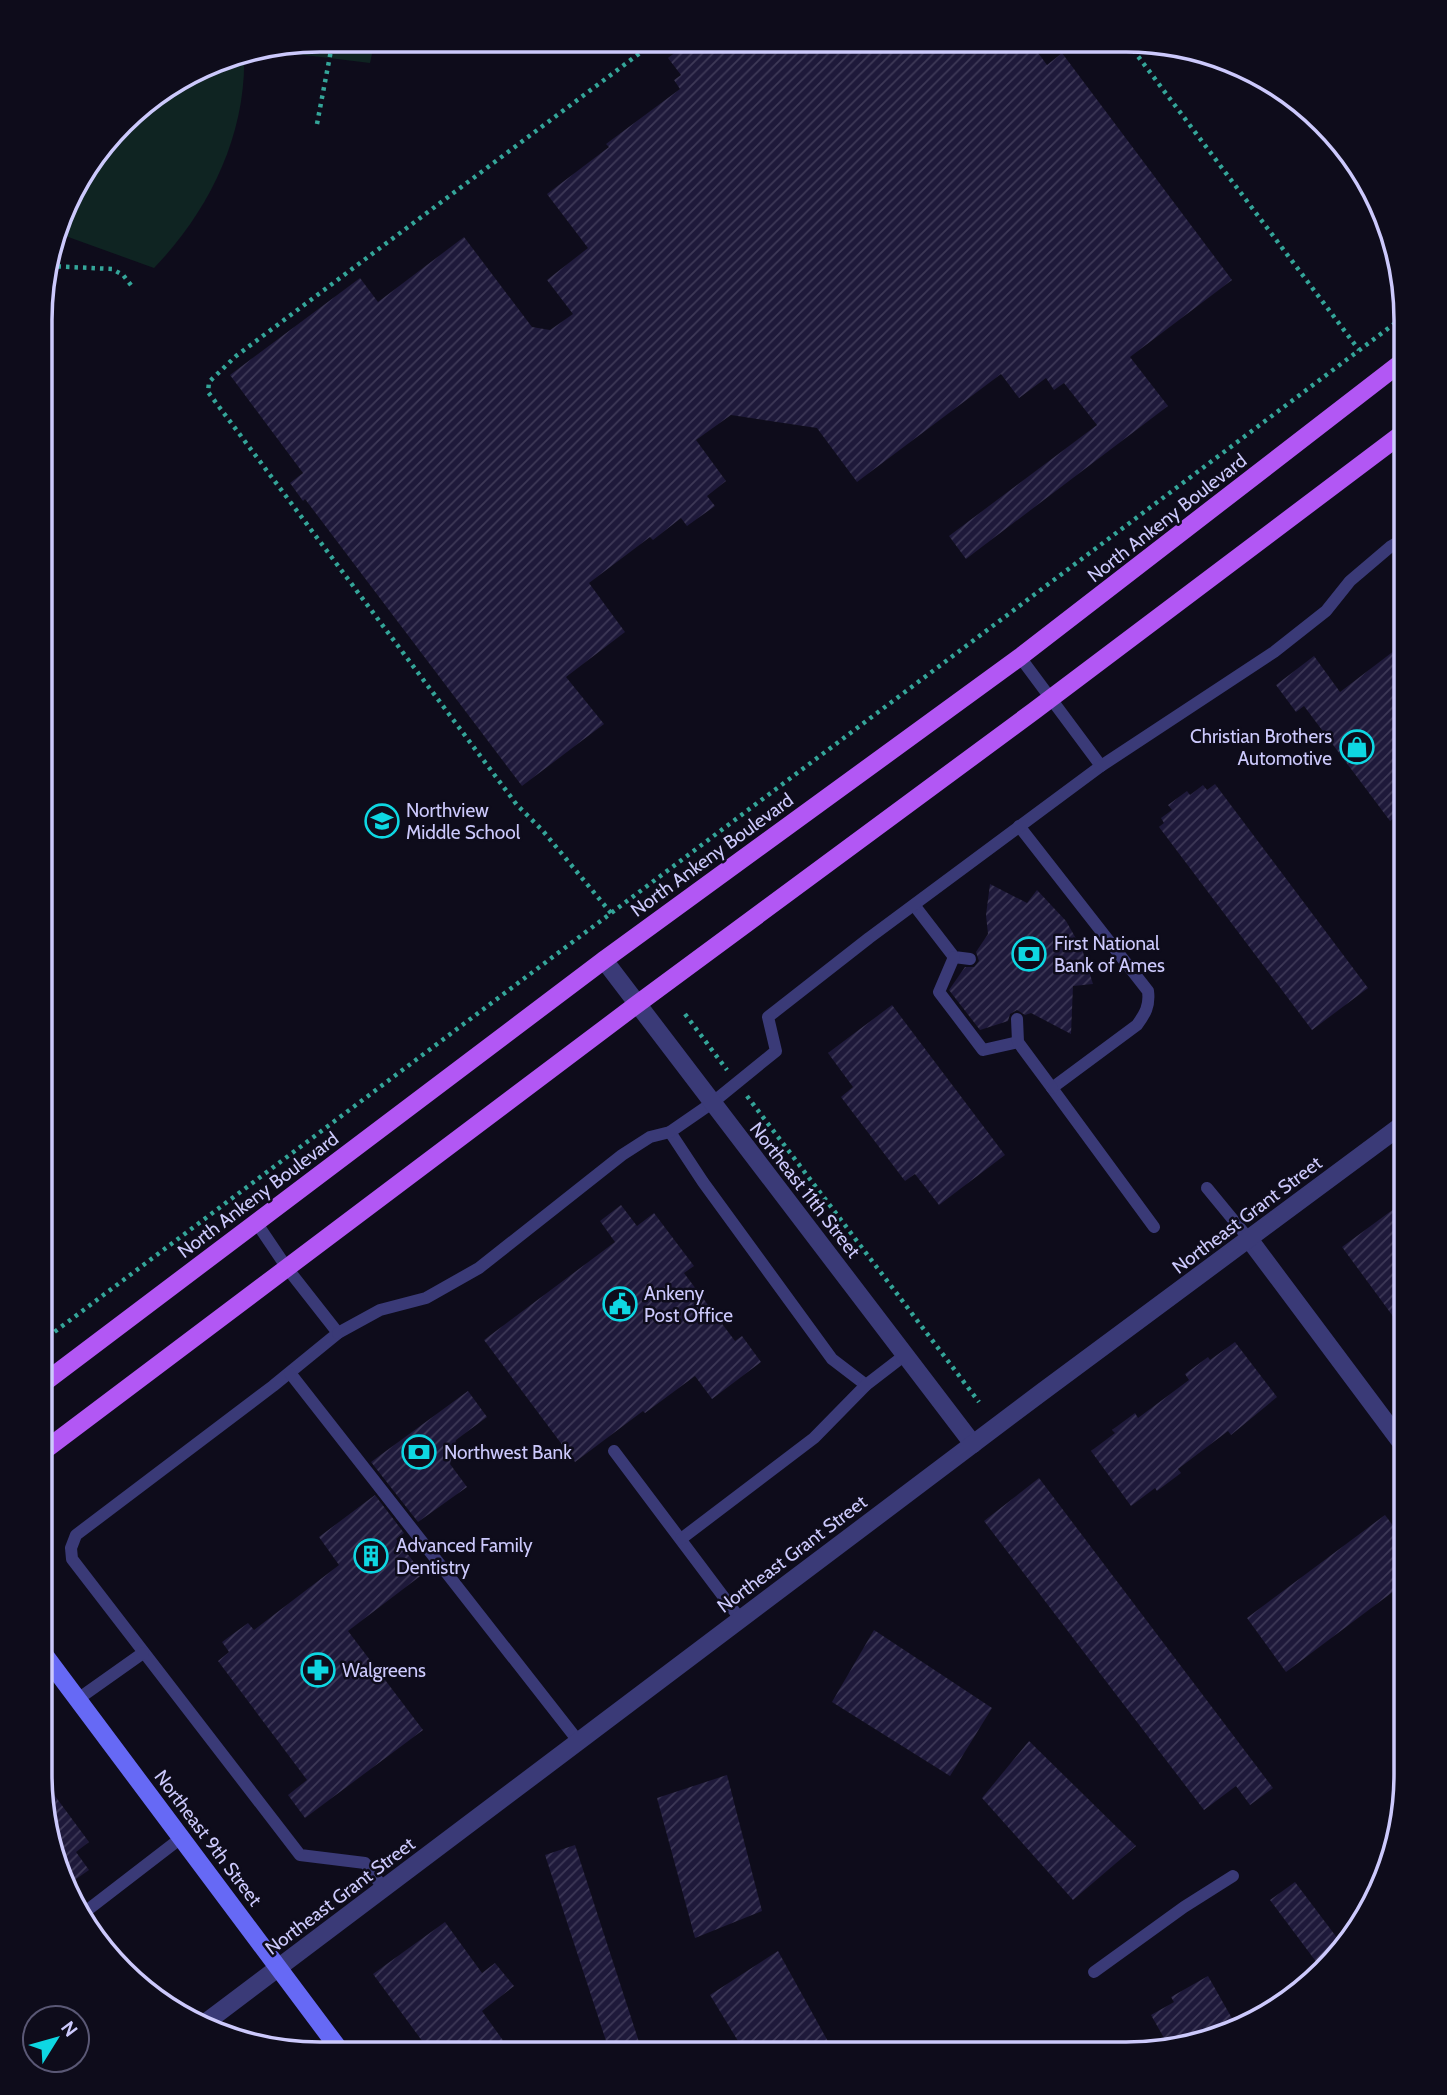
<svg xmlns="http://www.w3.org/2000/svg" width="1447" height="2095" viewBox="0 0 1447 2095" font-family="Cabin,sans-serif">
<style>
.garden{fill:#0f2422}
.building{fill:url(#building-hatch)}
.lines{fill:none;stroke-linecap:round;stroke-linejoin:round}
.path{stroke:#34a599;stroke-width:4.5;stroke-dasharray:3.5 5;stroke-linecap:butt}
.lane{stroke:#3a3a77;stroke-width:12}
.street{stroke:#3a3a77;stroke-width:18}
.secondary{stroke:#6669f5;stroke-width:18}
.primary{stroke:#b257f4;stroke-width:18}
.labels{text-anchor:middle;dominant-baseline:central;stroke-width:5;stroke-linejoin:round;paint-order:stroke}
.street-label{font-size:19px;fill:#ccc9fc;stroke:#0e0c1b}
.poi-label{font-size:19px;fill:#ccc9fc;stroke:#0e0c1b;text-anchor:start}
.rim{fill:none;stroke:#ccc9fc;stroke-width:3.5}
</style>
<defs>
<pattern id="building-hatch" width="6" height="6" patternUnits="userSpaceOnUse" patternTransform="scale(1.75)"><rect width="6" height="6" fill="#1e193a"/><path d="M-1 1l2-2M0 6l6-6M5 7l2-2" fill="none" stroke="#3e3957"/></pattern>
</defs>
<rect width="100%" height="100%" fill="#0e0c1b"/>
<g class="garden">
<polygon points="321,40 375,40 370,63 288,53 290,45"/>
<path d="M244 53C247 134 209 211 154 268L60 234 78 181 136 110 230 55Z"/>
</g>
<g class="building">
<polygon points="690,41 1030,42 1047,65 1062,53 1232,280 1130,357 1168,406 966,559 949,536 1097,425 1064,383 1054,390 1046,378 1019,398 1001,374 857,482 817,428 731,415 696,440 726,481 707,496 715,506 687,526 681,518 653,540 650,537 589,583 625,632 566,677 604,724 522,786 305,499 303,501 290,483 303,473 230,375 360,278 378,302 464,237 532,327 550,330 573,314 547,280 588,248 547,194 609,147 606,144 680,89 674,80 681,75 668,58"/>
<polygon points="1407,641 1407,809 1390,821 1304,706 1296,712 1276,685 1314,656 1340,692"/>
<polygon points="1215,784 1368,988 1312,1030 1159,827 1164,823 1161,818 1172,810 1168,805 1187,791 1190,795 1203,785 1207,790"/>
<polygon points="990,884 1027,903 1037,890 1066,921 1082,949 1093,984 1073,986 1071,1034 1031,1013 1025,1015 1017,1010 1010,1014 1008,1021 980,1030 949,990 965,967 974,967 979,961 976,952 988,934 986,915"/>
<polygon points="892,1005 1005,1155 939,1205 915,1174 905,1181 841,1097 853,1087 828,1053"/>
<polygon points="1406,1200 1406,1242 1398,1249 1406,1260 1406,1334 1342,1247"/>
<polygon points="621,1205 637,1226 654,1213 694,1266 684,1273 735,1341 742,1336 761,1362 712,1399 695,1376 645,1413 643,1411 575,1462 484,1340 615,1242 600,1221"/>
<polygon points="1235,1342 1277,1397 1231,1435 1228,1431 1178,1469 1181,1473 1157,1491 1155,1488 1131,1506 1091,1451 1115,1433 1112,1430 1135,1413 1138,1418 1189,1380 1185,1374 1208,1357 1210,1360"/>
<polygon points="468,1391 487,1417 456,1440 450,1464 467,1487 418,1522 371,1462"/>
<polygon points="1039,1478 1273,1788 1250,1805 1236,1786 1204,1810 984,1521"/>
<polygon points="375,1495 404,1533 396,1539 423,1574 348,1631 423,1730 305,1818 288,1795 307,1780 218,1661 229,1652 222,1642 248,1623 254,1630 339,1565 319,1537"/>
<polygon points="1385,1515 1406,1543 1406,1582 1286,1672 1247,1618"/>
<polygon points="874,1630 992,1708 950,1776 832,1702"/>
<polygon points="1029,1741 1136,1846 1073,1900 982,1798"/>
<polygon points="727,1775 762,1911 695,1938 657,1798"/>
<polygon points="41,1777 89,1842 76,1852 89,1870 66,1886"/>
<polygon points="575,1845 640,2045 613,2053 610,2053 545,1855"/>
<polygon points="1295,1882 1344,1947 1323,1971 1270,1900"/>
<polygon points="445,1922 482,1973 495,1963 514,1986 482,2011 512,2053 431,2053 373,1974"/>
<polygon points="778,1951 835,2054 746,2054 710,1995"/>
<polygon points="1208,1976 1238,2029 1168,2045 1151,2015 1174,2002 1171,1997"/>
</g>
<g class="lines">
<g class="path">
<polyline points="1128,43 1359,350"/>
<polyline points="317,124 333,40"/>
<polyline points="49,266 112,269 123,275 134,289"/>
<polyline points="611,913 543,831 517,805 208,392 209,382 236,356 656,41"/>
<polyline points="685,1014 727,1070"/>
<polyline points="747,1096 979,1402"/>
<polyline points="41,1342 1406,315"/>
</g>
<g class="lane">
<polyline points="1396,367 1407,381"/>
<polyline points="1020,657 1101,766"/>
<path d="M1019 826 1148 991C1150 1006 1145 1014 1137 1025L1052 1088 1154 1227"/>
<polyline points="914,905 954,957 970,959"/>
<polyline points="954,957 939,992 983,1050 1018,1042"/>
<polyline points="1017,1019 1018,1042 1052,1088"/>
<polyline points="670,1132 703,1182 832,1359 866,1385"/>
<polyline points="1207,1188 1249,1239"/>
<polyline points="256,1222 287,1268 338,1333 273,1386 76,1535 71,1548 72,1559 300,1855 365,1863 384,1889"/>
<polyline points="338,1333 380,1310 426,1298 479,1268 622,1155 650,1137 670,1132 712,1103 776,1051 768,1017 869,938 1101,766 1274,652 1326,611 1350,581 1390,547 1407,537"/>
<polyline points="290,1373 579,1742"/>
<polyline points="614,1451 741,1620"/>
<polyline points="681,1539 814,1438 866,1385 905,1355"/>
<polyline points="78,1699 143,1653"/>
<polyline points="81,1915 181,1838"/>
<polyline points="1094,1972 1184,1907 1233,1876"/>
</g>
<g class="street">
<polyline points="604,960 973,1444"/>
<polyline points="1249,1239 1406,1449"/>
<polyline points="205,2023 1042,1392 1406,1122"/>
</g>
<polyline class="secondary" points="40,1649 342,2053"/>
<g class="primary">
<polyline points="41,1385 604,960 1020,657 1407,358"/>
<polyline points="41,1453 636,1005 1034,711 1407,430"/>
</g>
</g>
<defs>
<symbol id="shop-ring" viewBox="-11 -11 22 22"><circle r="9.5" fill="#0e0c1b" stroke="#0ed7e2" stroke-width="1.5"/><path d="M-5-2.5h2.3a2.7 3.5 0 0 1 5.4 0H5L5.5 6h-11ZM-1.5-2.5h3a1.5 2.3 0 0 0-3 0Z" fill="#0ed7e2"/></symbol>
<symbol id="school-ring" viewBox="-11 -11 22 22"><circle r="9.5" fill="#0e0c1b" stroke="#0ed7e2" stroke-width="1.5"/><path d="M0-5L7-2L0 1L-7-2ZM-4 1L0 2.5L4 1V4Q0 6-4 4Z" fill="#0ed7e2"/></symbol>
<symbol id="bank-ring" viewBox="-11 -11 22 22"><circle r="9.5" fill="#0e0c1b" stroke="#0ed7e2" stroke-width="1.5"/><path d="M-6-4H6V4H-6ZM0-2.3a2.3 2.3 0 1 0 0 4.6a2.3 2.3 0 1 0 0-4.6Z" fill="#0ed7e2"/></symbol>
<symbol id="civic-ring" viewBox="-11 -11 22 22"><circle r="9.5" fill="#0e0c1b" stroke="#0ed7e2" stroke-width="1.5"/><path d="M-.6-6.5H3V-4.5H.6V-3L4-1V1h2V6H-6V1h2V-1L-.6-3ZM-1.2 2.5V6h2.4V2.5Z" fill="#0ed7e2"/></symbol>
<symbol id="building-ring" viewBox="-11 -11 22 22"><circle r="9.5" fill="#0e0c1b" stroke="#0ed7e2" stroke-width="1.5"/><path d="M-4-6H4V6H1V3H-1V6H-4ZM-2.5-4.3h1.7v1.8h-1.7ZM.8-4.3h1.7v1.8H.8ZM-2.5-1h1.7V.8h-1.7ZM.8-1h1.7V.8H.8Z" fill="#0ed7e2"/></symbol>
<symbol id="pharmacy-ring" viewBox="-11 -11 22 22"><circle r="9.5" fill="#0e0c1b" stroke="#0ed7e2" stroke-width="1.5"/><path d="M-2-6h4v4h4v4h-4v4h-4v-4h-4v-4h4Z" fill="#0ed7e2"/></symbol>
</defs>
<g fill-rule="evenodd">
<use href="#shop-ring" x="1338" y="728" width="38" height="38"/>
<use href="#school-ring" x="363" y="802" width="38" height="38"/>
<use href="#bank-ring" x="1010" y="935" width="38" height="38"/>
<use href="#civic-ring" x="601" y="1285" width="38" height="38"/>
<use href="#bank-ring" x="400" y="1433" width="38" height="38"/>
<use href="#building-ring" x="352" y="1537" width="38" height="38"/>
<use href="#pharmacy-ring" x="299" y="1651" width="38" height="38"/>
</g>
<g class="labels">
<g class="street-label">
<text transform="translate(1167 518) rotate(-38)">North Ankeny Boulevard</text>
<text transform="translate(712 855) rotate(-36)">North Ankeny Boulevard</text>
<text transform="translate(805 1190) rotate(52)">Northeast 11th Street</text>
<text transform="translate(258 1195) rotate(-37)">North Ankeny Boulevard</text>
<text transform="translate(1247 1215) rotate(-37)">Northeast Grant Street</text>
<text transform="translate(792 1554) rotate(-37)">Northeast Grant Street</text>
<text transform="translate(208 1838) rotate(53)">Northeast 9th Street</text>
<text transform="translate(340 1896) rotate(-37)">Northeast Grant Street</text>
</g>
<g class="poi-label">
<text x="1332" y="736" text-anchor="end">Christian Brothers<tspan x="1332" dy="22">Automotive</tspan></text>
<text x="406" y="810">Northview<tspan x="406" dy="22">Middle School</tspan></text>
<text x="1054" y="943">First National<tspan x="1054" dy="22">Bank of Ames</tspan></text>
<text x="644" y="1293">Ankeny<tspan x="644" dy="22">Post Office</tspan></text>
<text x="444" y="1452">Northwest Bank</text>
<text x="396" y="1545">Advanced Family<tspan x="396" dy="22">Dentistry</tspan></text>
<text x="342" y="1670">Walgreens</text>
</g>
</g>
<path d="M0 0H1447V2095H0ZM320 52H1126A268 268 0 0 1 1394 320V1774A268 268 0 0 1 1126 2042H320A268 268 0 0 1 52 1774V320A268 268 0 0 1 320 52Z" fill="#0e0c1b" fill-rule="evenodd"/>
<path class="rim" d="M320 52H1126A268 268 0 0 1 1394 320V1774A268 268 0 0 1 1126 2042H320A268 268 0 0 1 52 1774V320A268 268 0 0 1 320 52Z"/>
<g transform="translate(56 2039) rotate(53)"><circle r="33" fill="#0e0c1b" stroke="#5a5875" stroke-width="2"/>
<path d="M0-5L12 26L0 18L-12 26Z" fill="#0ed7e2"/>
<text y="-10" font-size="19" font-weight="bold" text-anchor="middle" fill="#ccc9fc">N</text>
</g>
</svg>
